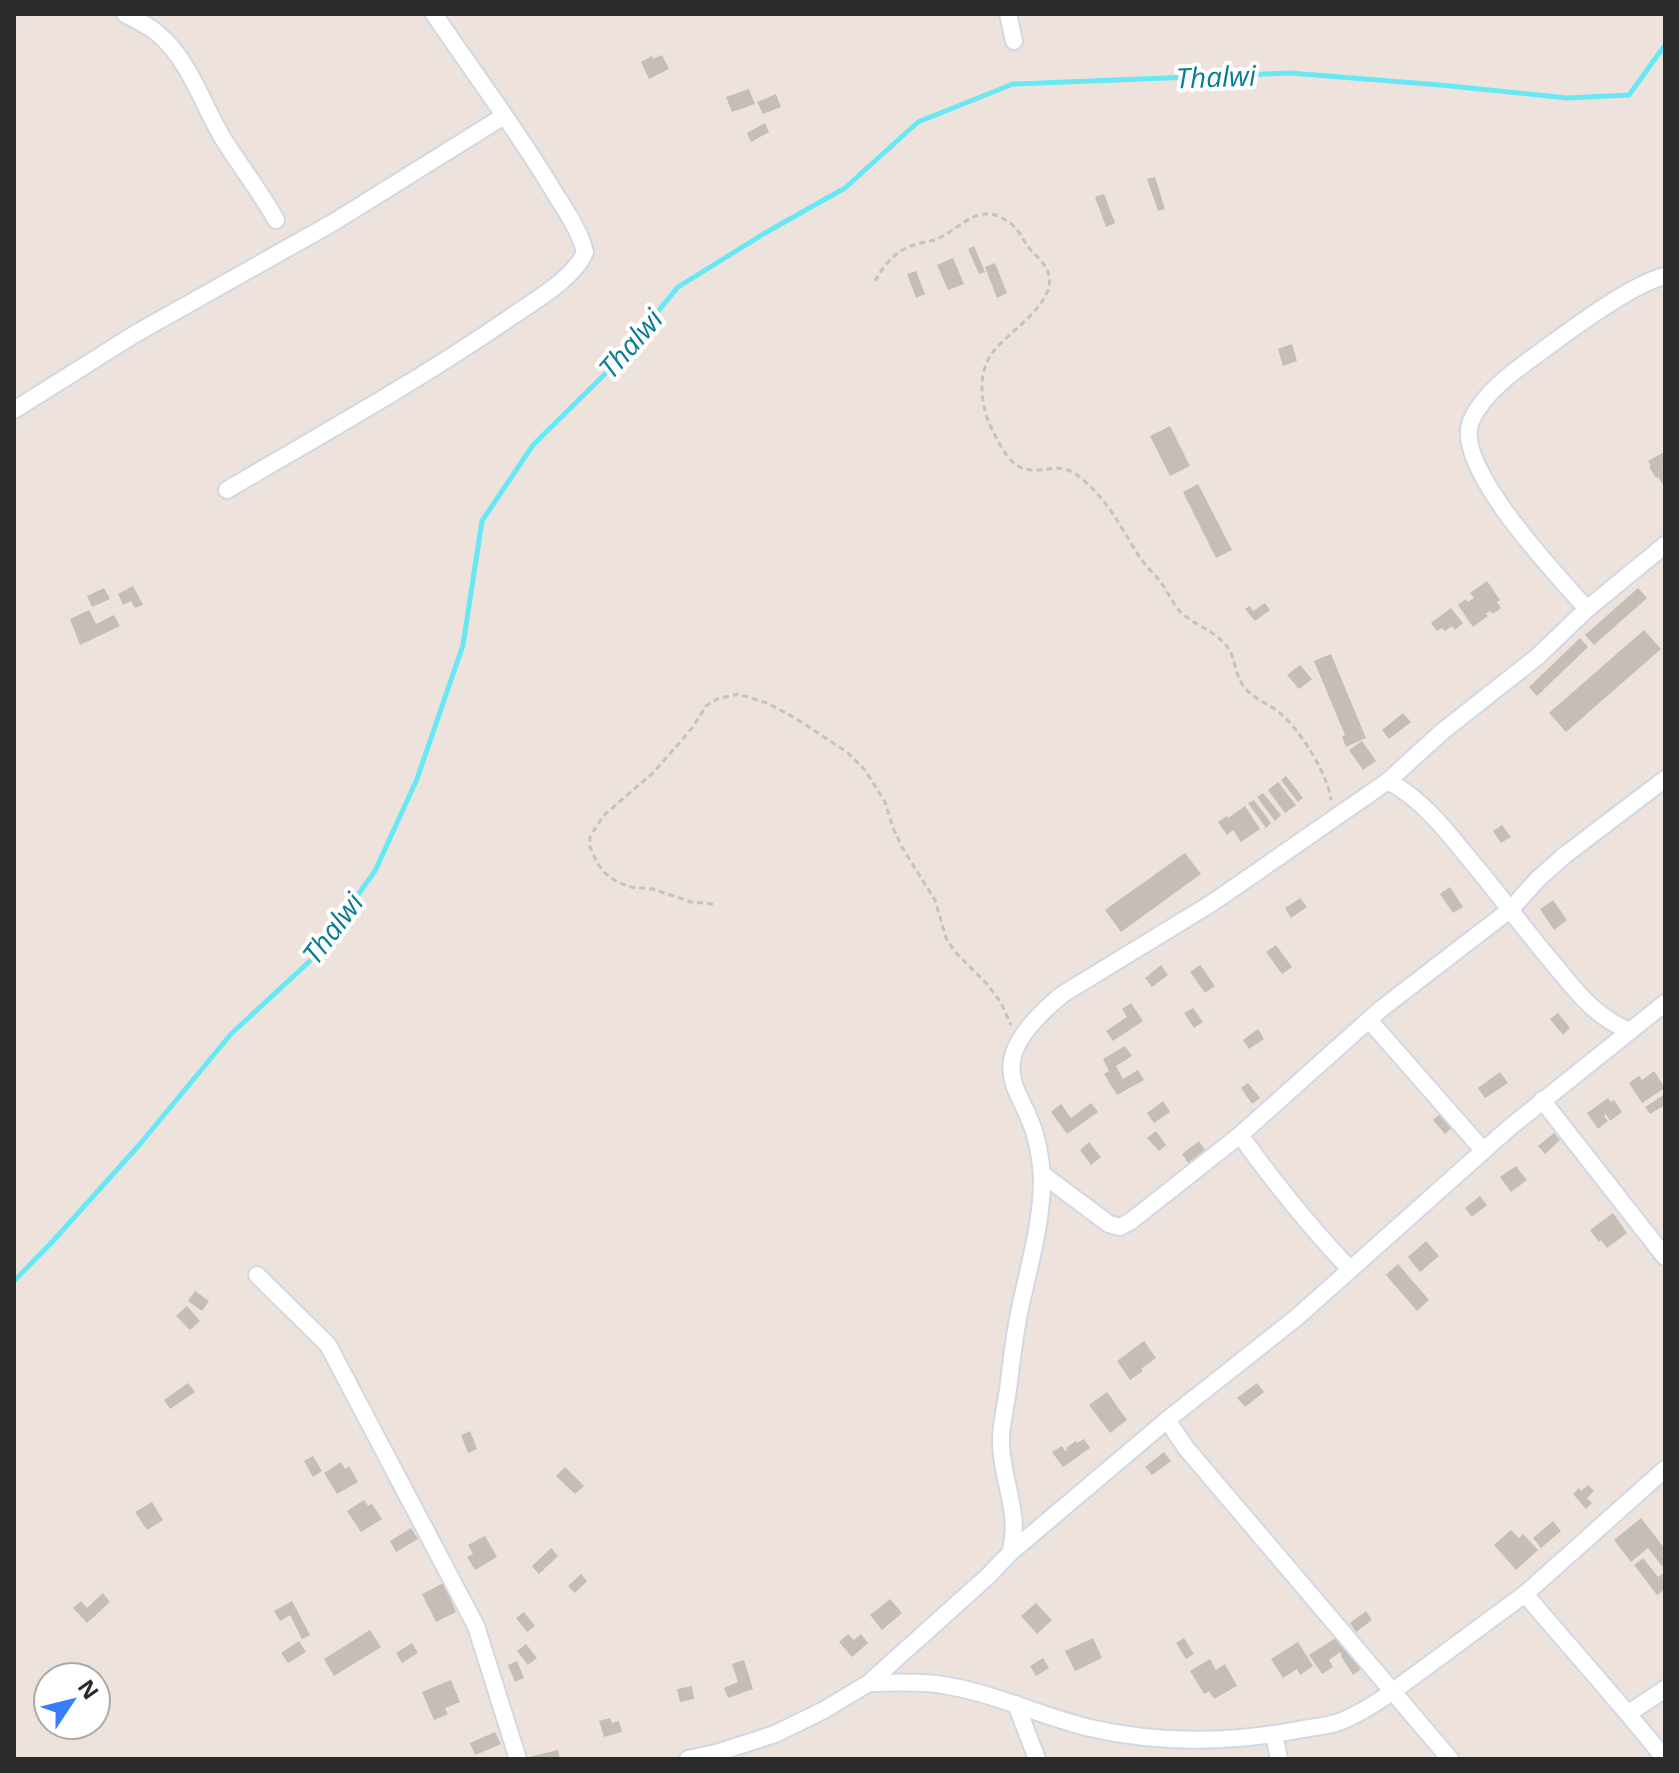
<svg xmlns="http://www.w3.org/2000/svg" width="1679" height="1773" viewBox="0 0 1679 1773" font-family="'Open Sans',sans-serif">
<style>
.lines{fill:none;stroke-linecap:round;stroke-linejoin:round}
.stream{stroke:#68e8f5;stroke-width:5}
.building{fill:#c5beb7}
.street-casing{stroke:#d1d8e4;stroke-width:20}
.path{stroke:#c3c3c3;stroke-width:3;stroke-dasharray:6 4;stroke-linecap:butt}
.street{stroke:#fff;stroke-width:16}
.labels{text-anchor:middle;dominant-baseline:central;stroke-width:8;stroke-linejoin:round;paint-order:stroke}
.water-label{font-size:28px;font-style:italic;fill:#077c94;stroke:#fff}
</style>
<rect width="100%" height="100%" fill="#ede3dc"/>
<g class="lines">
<polyline class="stream" points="14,1281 53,1241 140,1144 231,1034 311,960 375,871 417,779 463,645 482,521 533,445 611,368 678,287 765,233 845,188 918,122 1013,84 1290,73 1440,85 1567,98 1629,95 1665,45"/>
</g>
<g class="building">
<polygon points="662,55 669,69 649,79 641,62 652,56 653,59"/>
<polygon points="749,89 755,104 732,112 726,97"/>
<polygon points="776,94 781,107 763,114 757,102"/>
<polygon points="765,123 769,132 751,142 747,133"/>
<polygon points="1155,177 1165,209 1158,211 1147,179"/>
<polygon points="1104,194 1115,223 1106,227 1095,197"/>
<polygon points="974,246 985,272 979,274 968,249"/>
<polygon points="953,258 964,284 948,290 937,265"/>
<polygon points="995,263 1007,293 997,298 985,267"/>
<polygon points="916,271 925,294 916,298 907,274"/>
<polygon points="1292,344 1297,361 1283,366 1278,349"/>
<polygon points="1170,426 1190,466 1170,476 1150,436"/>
<polygon points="1664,452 1665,454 1665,488 1658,477 1656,478 1649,467 1651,466 1648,461"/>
<polygon points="1198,484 1232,550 1216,558 1183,492"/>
<polygon points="1487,581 1500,600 1497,602 1501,608 1493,614 1490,611 1486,614 1488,616 1473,627 1458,605 1466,599 1468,602 1474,598 1470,593"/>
<polygon points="133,586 143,605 135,608 131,601 123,605 118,594"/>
<polygon points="104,588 110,599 92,607 87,596"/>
<polygon points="1638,588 1647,598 1594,645 1585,635"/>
<polygon points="1265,603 1270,610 1255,621 1245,609 1250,606 1253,611"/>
<polygon points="1451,608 1463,623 1455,630 1452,626 1445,631 1442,628 1437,631 1431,623"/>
<polygon points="89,610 96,624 114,615 120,626 80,645 70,619"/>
<polygon points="1644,630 1661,649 1566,732 1549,713"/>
<polygon points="1580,638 1588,647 1537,696 1529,687"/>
<polygon points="1331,654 1366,738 1346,747 1342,737 1345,735 1314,661"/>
<polygon points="1300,665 1312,679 1299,689 1287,675"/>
<polygon points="1403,713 1411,722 1389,739 1382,730"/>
<polygon points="1362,741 1376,761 1363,770 1349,750"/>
<polygon points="1286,776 1303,798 1298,802 1281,780"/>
<polygon points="1278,782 1296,805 1285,813 1268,790"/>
<polygon points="1263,793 1281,815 1275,821 1257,797"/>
<polygon points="1254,800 1271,823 1266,828 1248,803"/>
<polygon points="1245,806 1260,829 1241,842 1233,830 1227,835 1218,822 1227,816 1228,818"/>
<polygon points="1502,825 1511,837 1501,843 1493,831"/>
<polygon points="1185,853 1201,874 1121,932 1105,910"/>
<polygon points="1450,887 1463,907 1453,913 1440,894"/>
<polygon points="1300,898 1307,907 1291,918 1285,908"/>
<polygon points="1553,900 1567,920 1554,930 1540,909"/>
<polygon points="1276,945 1292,967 1282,974 1266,952"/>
<polygon points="1161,965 1168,975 1152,987 1145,978"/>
<polygon points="1200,965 1215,986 1205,993 1190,972"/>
<polygon points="1131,1003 1143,1021 1113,1041 1106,1031 1127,1017 1122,1009"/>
<polygon points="1193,1008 1203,1022 1194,1028 1184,1013"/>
<polygon points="1558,1013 1570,1028 1563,1035 1550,1019"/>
<polygon points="1258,1029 1264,1039 1249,1049 1243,1040"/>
<polygon points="1125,1046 1132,1056 1116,1066 1123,1079 1138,1070 1144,1080 1117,1095 1104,1074 1109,1071 1103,1059"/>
<polygon points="1654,1071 1665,1088 1642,1103 1629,1083 1639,1076 1642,1080"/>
<polygon points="1500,1072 1508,1083 1485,1098 1478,1088"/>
<polygon points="1248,1083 1260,1098 1252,1104 1241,1088"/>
<polygon points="1665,1094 1665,1105 1650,1114 1645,1107"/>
<polygon points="1608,1098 1611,1102 1614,1100 1622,1112 1610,1121 1606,1114 1604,1116 1608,1121 1598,1129 1587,1113"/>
<polygon points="1163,1101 1170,1112 1154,1123 1147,1113"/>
<polygon points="1091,1103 1098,1112 1067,1134 1051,1112 1061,1104 1071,1118"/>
<polygon points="1441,1113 1453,1126 1445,1134 1433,1120"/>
<polygon points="1156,1131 1166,1145 1159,1151 1147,1138"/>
<polygon points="1554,1133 1560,1140 1545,1154 1538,1146"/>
<polygon points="1199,1141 1205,1150 1188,1163 1182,1154"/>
<polygon points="1089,1142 1101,1157 1091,1165 1080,1150"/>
<polygon points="1516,1166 1527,1180 1511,1192 1500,1177"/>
<polygon points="1480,1196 1487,1205 1472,1217 1465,1208"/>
<polygon points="1613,1213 1627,1233 1607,1248 1601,1240 1599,1242 1590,1230"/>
<polygon points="1426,1241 1439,1256 1420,1272 1408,1257"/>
<polygon points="1398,1264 1429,1300 1417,1311 1386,1275"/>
<polygon points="195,1291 209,1301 202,1311 188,1301"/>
<polygon points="187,1306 200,1321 190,1330 176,1316"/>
<polygon points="1144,1341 1156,1358 1141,1369 1143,1371 1130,1380 1117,1361"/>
<polygon points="188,1383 195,1392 170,1409 164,1400"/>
<polygon points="1257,1383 1264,1392 1245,1407 1237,1398"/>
<polygon points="1107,1392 1127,1420 1110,1433 1089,1405"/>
<polygon points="470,1431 477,1449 468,1453 461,1435"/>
<polygon points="1084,1439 1090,1448 1063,1467 1052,1452 1062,1446 1065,1451 1068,1450 1066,1448 1076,1441 1077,1443"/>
<polygon points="1164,1452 1171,1461 1152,1475 1145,1467"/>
<polygon points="313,1456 322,1471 313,1477 304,1461"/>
<polygon points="341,1462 345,1469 349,1466 358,1482 337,1494 324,1473"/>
<polygon points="565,1467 584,1486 575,1494 556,1476"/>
<polygon points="1588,1485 1594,1491 1587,1498 1592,1503 1586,1509 1573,1494 1579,1488 1581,1491"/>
<polygon points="364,1500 368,1506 372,1504 382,1519 361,1532 347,1511"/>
<polygon points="152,1502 163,1520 147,1530 135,1512"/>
<polygon points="1641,1518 1665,1549 1665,1570 1648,1548 1631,1562 1614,1540"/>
<polygon points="1553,1521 1561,1531 1541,1548 1533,1538"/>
<polygon points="411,1528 418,1539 396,1552 390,1541"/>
<polygon points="1511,1530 1519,1538 1523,1534 1538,1550 1516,1570 1494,1545"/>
<polygon points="485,1536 497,1557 475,1570 467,1557 473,1554 468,1545"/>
<polygon points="551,1548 558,1556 539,1574 532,1566"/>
<polygon points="1643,1558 1658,1577 1665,1572 1665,1589 1657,1595 1634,1565"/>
<polygon points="581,1574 587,1581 575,1593 568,1586"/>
<polygon points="448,1581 455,1596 450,1598 456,1612 436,1622 422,1594"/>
<polygon points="103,1593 110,1602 87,1623 73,1608 81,1601 87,1608"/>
<polygon points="890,1599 902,1613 882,1630 870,1615"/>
<polygon points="292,1601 310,1635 302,1639 290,1615 280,1621 274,1611"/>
<polygon points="1036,1603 1052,1620 1037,1634 1021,1616"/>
<polygon points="1366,1611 1372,1620 1356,1632 1350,1623"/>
<polygon points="524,1612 535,1626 527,1632 516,1618"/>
<polygon points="370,1630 381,1647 334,1676 324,1659"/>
<polygon points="848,1634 854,1640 861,1634 868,1643 852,1657 839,1642"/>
<polygon points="1342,1634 1364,1667 1353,1675 1341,1656 1342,1655 1340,1652 1329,1660 1333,1667 1322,1674 1309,1655"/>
<polygon points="1093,1638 1102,1658 1075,1671 1065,1651"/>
<polygon points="1184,1638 1194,1654 1186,1659 1176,1643"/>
<polygon points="299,1641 306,1652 288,1663 281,1653"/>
<polygon points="1298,1642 1313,1666 1300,1675 1297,1669 1283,1678 1271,1659"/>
<polygon points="412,1643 418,1653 402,1663 396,1653"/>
<polygon points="526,1644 537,1658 528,1665 517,1651"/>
<polygon points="1043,1658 1049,1668 1036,1676 1030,1666"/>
<polygon points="1210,1659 1216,1670 1225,1664 1237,1686 1214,1699 1209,1691 1204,1694 1190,1671"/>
<polygon points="744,1660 753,1689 728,1698 724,1688 738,1682 732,1664"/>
<polygon points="517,1661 524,1678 515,1682 508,1665"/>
<polygon points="451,1680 460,1702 445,1708 448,1714 434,1720 422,1692"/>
<polygon points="692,1686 694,1699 680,1702 677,1689"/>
<polygon points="610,1718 612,1723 619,1721 622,1732 604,1737 599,1721"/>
<polygon points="495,1732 501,1744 475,1755 470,1743"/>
<polygon points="558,1750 560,1759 524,1759 524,1758"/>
</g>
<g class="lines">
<defs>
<g id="street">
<path d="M125 14C136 20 148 25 157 33 189 59 202 103 222 137 240 166 260 191 276 220"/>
<polyline points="1008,14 1014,41"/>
<polyline points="14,410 135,334 334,222 504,116"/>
<path d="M227 490C322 434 418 381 508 319 531 303 575 278 585 252 579 228 563 207 551 187 515 127 473 72 434 14"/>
<path d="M1587 609C1558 576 1452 466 1471 421 1484 390 1523 365 1550 345 1577 325 1634 283 1665 276"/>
<path d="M1388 781C1423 800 1446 830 1471 861 1499 894 1524 929 1552 962 1576 991 1593 1015 1629 1031"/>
<polyline points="1369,1020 1483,1150"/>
<polyline points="1542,1100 1665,1257"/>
<path d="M1240 1135C1274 1182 1309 1227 1350 1269"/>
<polyline points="1042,1174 1109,1224 1120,1227 1131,1221 1240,1135 1381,1009 1511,909 1538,879 1565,855 1665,779"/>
<polyline points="257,1275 328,1345 476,1626 518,1759"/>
<polyline points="1167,1420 1186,1448 1450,1759"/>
<path d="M1011 1552C1013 1539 1015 1528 1013 1515 1010 1489 1000 1464 1001 1437 1002 1419 1007 1400 1009 1382 1012 1356 1015 1330 1021 1304 1030 1262 1042 1222 1042 1178 1041 1159 1037 1136 1029 1118 1021 1098 1009 1084 1012 1061 1015 1037 1044 1009 1063 994L1212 903 1388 781 1443 731 1537 657 1587 609 1665 545"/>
<path d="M1525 1594C1571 1649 1620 1702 1665 1759"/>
<path d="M869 1683C893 1683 919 1681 943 1685 994 1693 1040 1716 1090 1728 1160 1744 1232 1743 1303 1729 1314 1727 1328 1726 1339 1722 1358 1715 1376 1703 1392 1692L1525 1594 1665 1469"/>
<polyline points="1016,1704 1037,1759"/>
<polyline points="1629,1713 1665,1689"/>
<polyline points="1274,1734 1279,1759"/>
<polyline points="688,1759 716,1753 775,1734 824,1710 869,1683 987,1577 1011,1552 1167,1420 1296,1318 1509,1128 1665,1003"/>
</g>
</defs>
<use href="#street" class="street-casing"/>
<g class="path">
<path d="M875 281C884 265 896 250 914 245 921 242 930 242 937 239 962 228 978 201 1007 221 1018 227 1022 239 1030 249 1036 256 1045 263 1048 272 1059 303 1007 332 992 353 976 376 981 410 994 433 1000 446 1010 465 1025 469 1047 475 1058 458 1082 479 1111 504 1119 525 1139 556 1145 566 1155 574 1162 584 1168 592 1172 602 1178 609 1190 623 1209 628 1222 641 1236 653 1233 669 1242 684 1251 698 1268 703 1280 713 1300 730 1328 774 1331 800"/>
<polyline points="713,904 691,902 653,889 631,887 617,882 605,873 597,863 590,847 590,837 603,816 654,772 693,727 706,706 717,699 738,694 767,703 795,718 847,752 865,770 885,802 893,828 903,849 935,900 946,938 955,952 986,983 1000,1001 1011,1025"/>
</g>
<use href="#street" class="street"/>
</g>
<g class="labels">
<g class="water-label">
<text transform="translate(1216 76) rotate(-2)">Thalwi</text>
<text transform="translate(630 343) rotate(-49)">Thalwi</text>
<text transform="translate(332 928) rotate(-53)">Thalwi</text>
</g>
</g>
<rect width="1679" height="1773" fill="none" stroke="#2a2a2a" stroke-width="32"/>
<g transform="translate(72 1701) rotate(55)"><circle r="38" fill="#ffffff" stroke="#aaaaaa" stroke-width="2"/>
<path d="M0-6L14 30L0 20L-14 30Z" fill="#377eff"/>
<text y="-12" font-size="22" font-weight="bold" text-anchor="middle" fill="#2a2a2a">N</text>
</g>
</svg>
